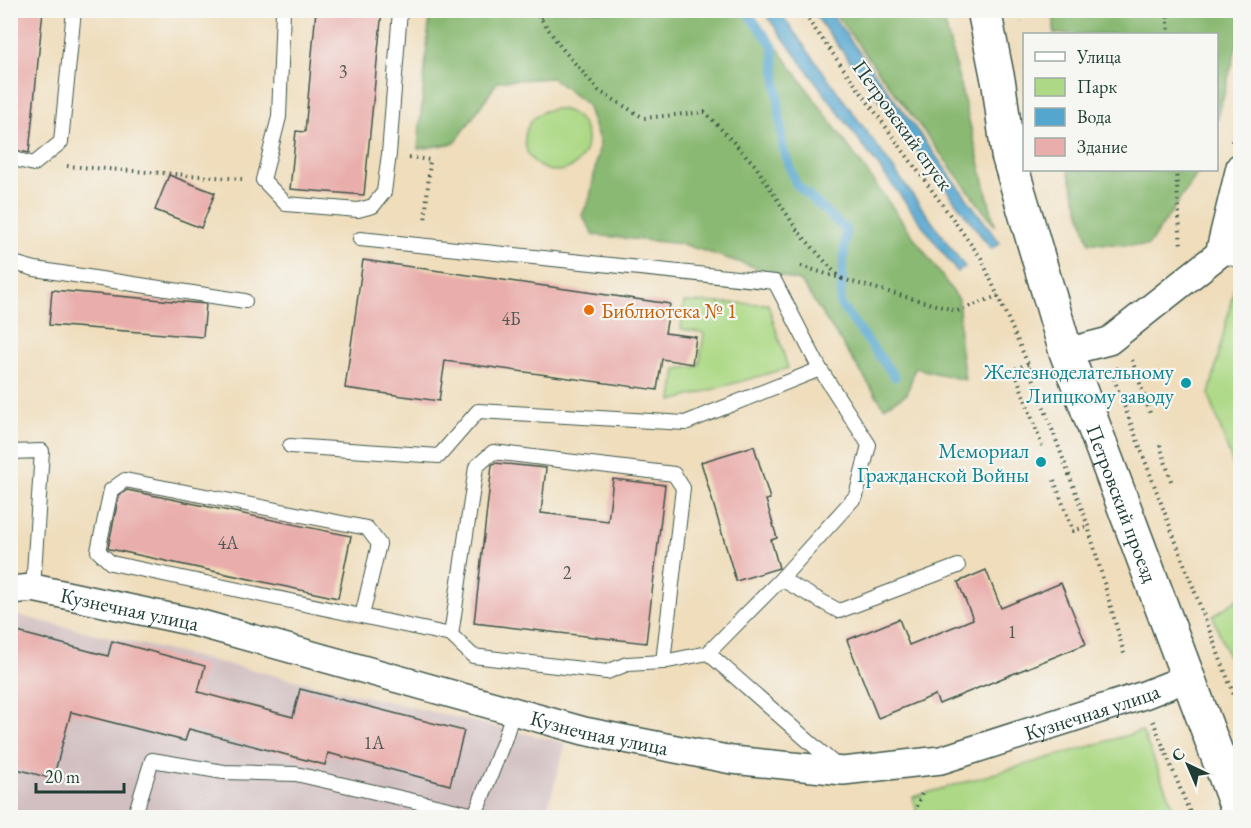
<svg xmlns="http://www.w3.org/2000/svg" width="1251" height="828" viewBox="0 0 1251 828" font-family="'EB Garamond',serif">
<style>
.industrial{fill:#d2bfc1}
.green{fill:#add986;stroke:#668b5d;stroke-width:1.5}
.forest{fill:#8ab973;stroke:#547b54;stroke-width:1.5}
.water{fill:#54a6cf;stroke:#3a7282;stroke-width:1.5}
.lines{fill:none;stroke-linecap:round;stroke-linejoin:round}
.stream{stroke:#54a6cf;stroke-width:9}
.building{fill:#e9adab}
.service-casing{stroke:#3e5548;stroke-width:16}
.minor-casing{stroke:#3e5548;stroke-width:30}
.tertiary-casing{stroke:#3e5548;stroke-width:36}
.path{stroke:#3e5548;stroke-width:4;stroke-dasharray:1.5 4.5;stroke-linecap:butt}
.service{stroke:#fff;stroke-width:14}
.minor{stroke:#fff;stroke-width:27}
.tertiary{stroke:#fff;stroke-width:33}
.path-bridge{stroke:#3e5548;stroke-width:4;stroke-dasharray:1.5 4.5;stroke-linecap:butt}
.food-dot{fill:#e8710a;stroke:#f6f6f2;stroke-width:2}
.culture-dot{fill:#0f9aa8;stroke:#f6f6f2;stroke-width:2}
.labels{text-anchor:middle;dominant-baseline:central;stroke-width:4.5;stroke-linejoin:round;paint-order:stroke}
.number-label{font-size:18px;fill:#525952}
.street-label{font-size:21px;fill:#1f3d34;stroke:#f6f6f2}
.food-label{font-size:21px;fill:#c56008;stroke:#f6f6f2;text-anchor:start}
.culture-label{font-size:21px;fill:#0d838f;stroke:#f6f6f2;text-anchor:end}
</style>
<rect width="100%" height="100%" fill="#f6f6f2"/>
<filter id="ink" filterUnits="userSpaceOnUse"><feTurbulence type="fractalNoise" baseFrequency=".0167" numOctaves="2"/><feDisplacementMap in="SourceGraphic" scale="12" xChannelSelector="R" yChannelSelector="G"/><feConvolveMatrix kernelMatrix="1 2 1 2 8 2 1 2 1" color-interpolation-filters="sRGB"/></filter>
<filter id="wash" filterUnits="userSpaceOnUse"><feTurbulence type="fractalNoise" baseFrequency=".008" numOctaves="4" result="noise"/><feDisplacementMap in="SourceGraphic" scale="24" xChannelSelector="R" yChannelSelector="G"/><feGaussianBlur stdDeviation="1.35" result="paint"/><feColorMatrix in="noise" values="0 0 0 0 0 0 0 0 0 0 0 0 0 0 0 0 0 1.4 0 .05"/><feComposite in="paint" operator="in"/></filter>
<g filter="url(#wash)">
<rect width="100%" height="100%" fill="#efddbb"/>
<polygon class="industrial" points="11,614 566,743 545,817 11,818"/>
<g class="green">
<circle cx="556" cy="140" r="31"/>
<polygon points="1240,264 1240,485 1209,395"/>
<polygon points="684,302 768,304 788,368 672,401 676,369 699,366 704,333 681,329"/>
<polygon points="1240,598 1240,689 1213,616"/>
<polygon points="1142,731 1177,817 975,818 964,814 917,812 913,797"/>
</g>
<g class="forest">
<polygon points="430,11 751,11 959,300 960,343 965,380 915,368 907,394 884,407 801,282 682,244 594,235 582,215 590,198 600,143 587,105 552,78 498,81 455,143 418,149"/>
<polygon points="833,11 942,11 995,226"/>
<polygon points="1054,11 1240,11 1240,33 1217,121 1216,34 1054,34"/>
<polygon points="1068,170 1200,170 1148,246 1089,243"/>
</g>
<g class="water">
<polygon points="763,11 779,11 965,267 957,272"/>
<polygon points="812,11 829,11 1000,243 991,249"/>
</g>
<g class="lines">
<polyline class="stream" points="745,10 773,46 783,148 796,184 846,230 840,304 895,377"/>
</g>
<g id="blocks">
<g class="building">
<polygon points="10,10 43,10 29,153 10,149"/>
<polygon points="316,10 382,10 364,195 290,189 296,131 305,132"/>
<polygon points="169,175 215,193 201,228 155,210"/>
<polygon points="363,260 670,304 665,333 696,337 692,364 662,359 657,390 445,361 439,401 345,388"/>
<polygon points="52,290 206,304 203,337 49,325"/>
<polygon points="754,446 770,499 766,500 777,538 771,540 779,568 736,581 701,462"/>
<polygon points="495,463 546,468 541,513 608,521 613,479 665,485 646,643 474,623 492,465"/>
<polygon points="127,490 351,536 338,598 110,549 108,548 119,495"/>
<polygon points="986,570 1001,608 1061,583 1086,644 939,704 935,695 878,718 847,640 899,619 909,645 973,619 958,582"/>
<polygon points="10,630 108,656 112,641 205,666 198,692 293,717 300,689 464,731 450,785 328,753 325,765 189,729 185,741 71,712 53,779 10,767"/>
</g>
</g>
</g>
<g filter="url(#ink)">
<use href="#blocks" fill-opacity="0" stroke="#3e5548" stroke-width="1.5"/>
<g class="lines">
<defs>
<g id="service">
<polyline points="283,10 279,117 263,180 286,204 358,210 373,206 384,192 389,154 400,10"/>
<polyline points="10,158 34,164 61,142 74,10"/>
<polyline points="360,239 775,282 820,369 869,445 856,496 781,579 708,653 663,662 627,664 607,672 473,656 451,635 111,563 98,551 111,490 125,480 367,528 379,544 362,616"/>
<polyline points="1219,254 1240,261"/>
<polyline points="10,262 35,269 245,301"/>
<polyline points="290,446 439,456 478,411 685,423 820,369"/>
<polyline points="10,452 42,451 33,588"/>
<polyline points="781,579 839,611 958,566"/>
<polyline points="451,635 476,467 493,452 674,474 683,488 663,662"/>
<polyline points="708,653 839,768"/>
<polyline points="134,818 152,760 224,772 296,774 475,815 505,738 513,712"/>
</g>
<g id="minor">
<polyline points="1066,352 1109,341 1219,254 1240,167"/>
<path id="s1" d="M10 590 33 588 198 623 584 731 732 760 843 771 941 760 1144 695 1190 677"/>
</g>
<g id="tertiary">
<path id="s2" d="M984 10 999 85 1008 155 1066 352 1240 816"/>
</g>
</defs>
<use href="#service" class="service-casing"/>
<use href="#minor" class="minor-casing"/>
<use href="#tertiary" class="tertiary-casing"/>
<g class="path">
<polyline points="535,10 560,46 599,91 644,118 705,112 755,165 797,230 836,274"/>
<polyline points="801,10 981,258 1028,364 1088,526 1125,657"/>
<polyline points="1019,10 1021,22"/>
<polyline points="1167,10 1169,34"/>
<polyline points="540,17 560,10"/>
<polyline points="1232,142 1240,106"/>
<polyline points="409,157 430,160 425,222"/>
<polyline points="67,166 242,179"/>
<polyline points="1176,170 1181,247"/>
<polyline points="801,266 843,279"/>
<polyline points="842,279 957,311 998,296"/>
<polyline points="1132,360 1151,416"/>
<polyline points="1028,364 1014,369 1042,446"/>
<polyline points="1118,367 1114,379 1240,711"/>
<polyline points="1160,445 1172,484"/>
<polyline points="1054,480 1073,531 1088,526"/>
<polyline points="1153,721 1192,818"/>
<polyline points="913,818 923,790"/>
</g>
<use href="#service" class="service"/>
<use href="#minor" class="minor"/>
<use href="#tertiary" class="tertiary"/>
<polyline class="path-bridge" points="836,274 842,279"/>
</g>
</g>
<circle class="food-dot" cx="589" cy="310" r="6"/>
<g class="culture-dot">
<circle cx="1186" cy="383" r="6"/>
<circle cx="1041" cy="462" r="6"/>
</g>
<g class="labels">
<g class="number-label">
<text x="343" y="71">3</text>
<text x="511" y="318">4Б</text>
<text x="228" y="542">4А</text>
<text x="567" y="572">2</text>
<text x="1012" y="631">1</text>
<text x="374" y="742">1А</text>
</g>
<g class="street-label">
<text transform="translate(903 125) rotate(54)">Петровский спуск</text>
<text stroke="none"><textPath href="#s2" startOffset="514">Петровский проезд</textPath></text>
<text stroke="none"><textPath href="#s1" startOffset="122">Кузнечная улица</textPath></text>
<text stroke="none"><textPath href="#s1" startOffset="1112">Кузнечная улица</textPath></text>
<text stroke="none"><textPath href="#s1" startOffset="608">Кузнечная улица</textPath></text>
</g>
<g class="food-label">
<text x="601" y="310">Библиотека № 1</text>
</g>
<g class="culture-label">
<text x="1174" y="371">Железноделательному<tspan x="1174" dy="24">Липцкому заводу</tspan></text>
<text x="1029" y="450">Мемориал<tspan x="1029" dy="24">Гражданской Войны</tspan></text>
</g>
</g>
<rect width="1251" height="828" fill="none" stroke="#f6f6f2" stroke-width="36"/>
<rect x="1023" y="33" width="195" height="138" fill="#f6f6f2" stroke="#a0aca6" stroke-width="1.5"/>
<rect x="1035" y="52" width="30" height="9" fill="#ffffff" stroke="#a0aca6" stroke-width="1.5"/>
<text x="1077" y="63" font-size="18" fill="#1f3d34">Улица</text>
<rect x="1035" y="78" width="30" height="18" fill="#add986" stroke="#a0aca6" stroke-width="1.5"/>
<text x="1077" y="93" font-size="18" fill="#1f3d34">Парк</text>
<rect x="1035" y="108" width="30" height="18" fill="#54a6cf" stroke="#a0aca6" stroke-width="1.5"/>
<text x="1077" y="123" font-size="18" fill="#1f3d34">Вода</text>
<rect x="1035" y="138" width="30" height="18" fill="#e9adab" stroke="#a0aca6" stroke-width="1.5"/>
<text x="1077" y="153" font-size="18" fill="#1f3d34">Здание</text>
<g transform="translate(1188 765) rotate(316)" stroke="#f6f6f2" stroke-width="4.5" paint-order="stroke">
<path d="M0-4.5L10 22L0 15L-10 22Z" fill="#1f3d34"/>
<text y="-9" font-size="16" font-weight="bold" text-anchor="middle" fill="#1f3d34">С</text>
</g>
<path d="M36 783v9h88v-9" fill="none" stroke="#1f3d34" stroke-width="3"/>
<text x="45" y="783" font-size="18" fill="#1f3d34" stroke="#f6f6f2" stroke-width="4.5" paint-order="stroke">20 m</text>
</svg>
